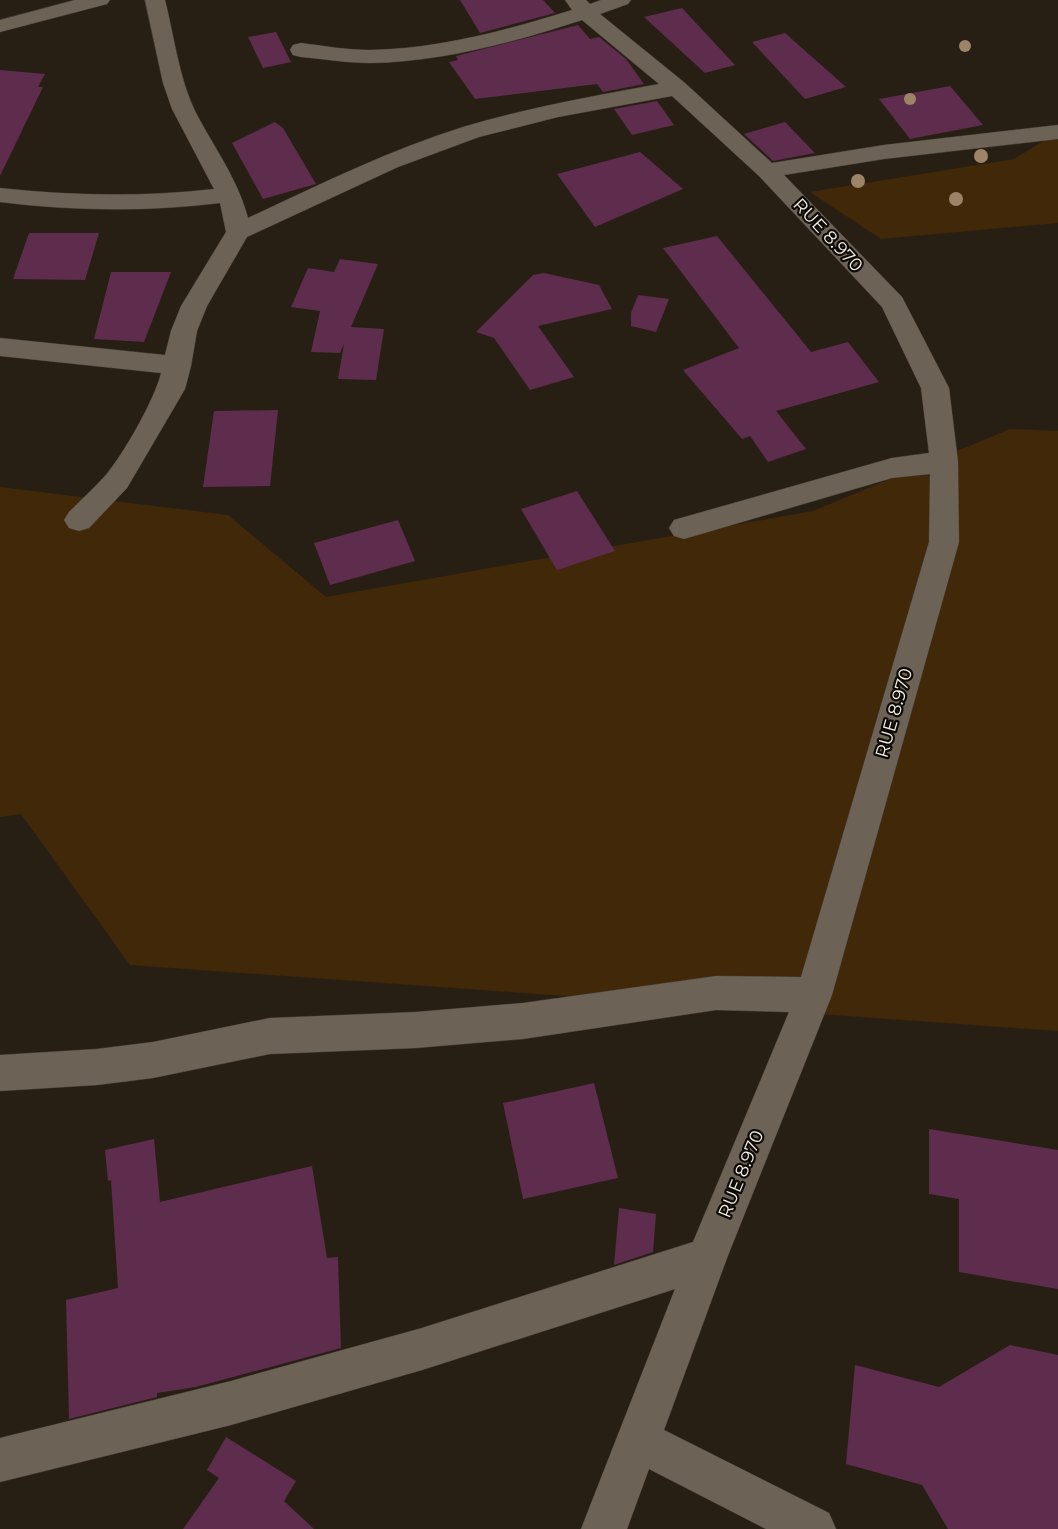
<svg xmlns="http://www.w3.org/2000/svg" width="1058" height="1529" viewBox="0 0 1058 1529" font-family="Montserrat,sans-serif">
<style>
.green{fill:#402808}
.building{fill:#5e2c4c}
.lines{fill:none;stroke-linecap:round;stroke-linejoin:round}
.street-casing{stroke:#423b34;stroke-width:1}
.street{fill:#6d6256;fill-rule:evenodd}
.tree{fill:#9d8468}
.labels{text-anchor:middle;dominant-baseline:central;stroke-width:4.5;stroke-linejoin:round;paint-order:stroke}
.street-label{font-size:18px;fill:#f4eee7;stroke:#0d0a06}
</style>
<rect width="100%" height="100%" fill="#281f14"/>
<g class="green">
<polygon points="1058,132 1058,223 881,239 810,192 1014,159"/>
<polygon points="1010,429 1058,431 1058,1031 130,965 21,814 0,817 0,487 228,515 326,597 813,511"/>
</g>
<g class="building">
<polygon points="460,0 543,0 555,13 480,33"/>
<polygon points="682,8 735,65 705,73 644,17"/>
<polygon points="578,25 590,39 599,37 626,59 644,84 603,92 597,84 475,99 449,62 458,60 456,56"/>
<polygon points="276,32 291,62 263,68 248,37"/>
<polygon points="785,33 846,87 805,99 752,42"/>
<polygon points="0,70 45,74 38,87 43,87 0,176"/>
<polygon points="950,86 983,125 910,139 879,99"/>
<polygon points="657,101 674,125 632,135 614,109"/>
<polygon points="275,122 283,128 316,184 263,199 232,143"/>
<polygon points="785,122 815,153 773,161 744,134"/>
<polygon points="640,152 683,189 595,227 557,174"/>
<polygon points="29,233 99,233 85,280 13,279"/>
<polygon points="717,236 811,352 848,342 879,382 776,411 806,449 768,462 750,436 742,439 683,370 739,348 663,248"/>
<polygon points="340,259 378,264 351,327 384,329 376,380 338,379 344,344 340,353 311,352 320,311 291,307 308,268 334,272"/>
<polygon points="111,272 171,272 144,342 94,339"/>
<polygon points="544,273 599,285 612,309 538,326 574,377 530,390 494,338 476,332 533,275"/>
<polygon points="638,295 669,299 656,332 631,326 631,313"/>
<polygon points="278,410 270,486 203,487 214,411"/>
<polygon points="577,491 615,551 557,570 521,509"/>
<polygon points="398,520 415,561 330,585 314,543"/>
<polygon points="594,1083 618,1178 523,1199 503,1103"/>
<polygon points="929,1129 1058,1150 1058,1289 959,1272 959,1199 929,1194"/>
<polygon points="154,1139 160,1202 312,1166 327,1258 338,1257 341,1348 196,1387 157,1393 157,1397 69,1419 66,1300 118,1288 111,1180 108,1181 105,1150"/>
<polygon points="619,1208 656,1214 653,1252 614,1265"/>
<polygon points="1010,1345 1058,1355 1058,1529 948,1529 922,1485 846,1464 855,1365 939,1387"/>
<polygon points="226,1437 296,1481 284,1501 314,1529 183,1529 219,1478 207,1470"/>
</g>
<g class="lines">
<defs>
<g id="street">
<polygon points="75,0 110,0 107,4 0,32 0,20"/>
<path d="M145 0H165C174 36 179 77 195 111 213 146 238 179 248 218 319 185 389 150 463 127 527 108 593 96 659 84L582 20C515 42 441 62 370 63 347 63 324 59 301 57L293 55 290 50 293 45 301 43C324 46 347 50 370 50 438 49 508 30 572 10L565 0H586L590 4 601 0H631L628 4 600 14 685 83 772 163 884 145 1058 125V139L884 159 784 175 902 297 949 388 958 462 959 542 832 995 727 1258 664 1430 829 1513 836 1529H766L649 1469 627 1529H581L675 1289 422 1370 231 1425 0 1482V1438L231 1381 422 1328 693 1242 789 1012 716 1010 523 1039 416 1048 270 1054 153 1078 97 1085 0 1091V1055L97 1049 153 1042 270 1018 416 1012 523 1003 716 976 801 977 929 542 930 474 892 478 684 539 674 536 669 528 674 520 892 458 929 453 921 388 882 307 759 176 672 96 558 117 479 137 398 167 247 237 207 306 197 331 191 366 185 389 127 488 89 528 79 531 69 528 64 520 69 512C81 500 94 488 105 476 123 455 155 399 161 373L0 356V338L165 355 171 331 181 306 226 232 220 203C146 212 73 211 0 202V188C71 196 143 197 214 189L172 109 163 83Z"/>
</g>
</defs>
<use href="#street" class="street-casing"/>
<use href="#street" class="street"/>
</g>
<g class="tree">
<circle cx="965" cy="46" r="6"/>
<circle cx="910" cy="99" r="6"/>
<circle cx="981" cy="156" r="7"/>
<circle cx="858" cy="181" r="7"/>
<circle cx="956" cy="199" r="7"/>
</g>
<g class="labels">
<g class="street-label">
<text transform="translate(828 235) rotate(47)">RUE 8.970</text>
<text transform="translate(894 713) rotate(-74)">RUE 8.970</text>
<text transform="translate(741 1174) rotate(-68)">RUE 8.970</text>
</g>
</g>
</svg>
